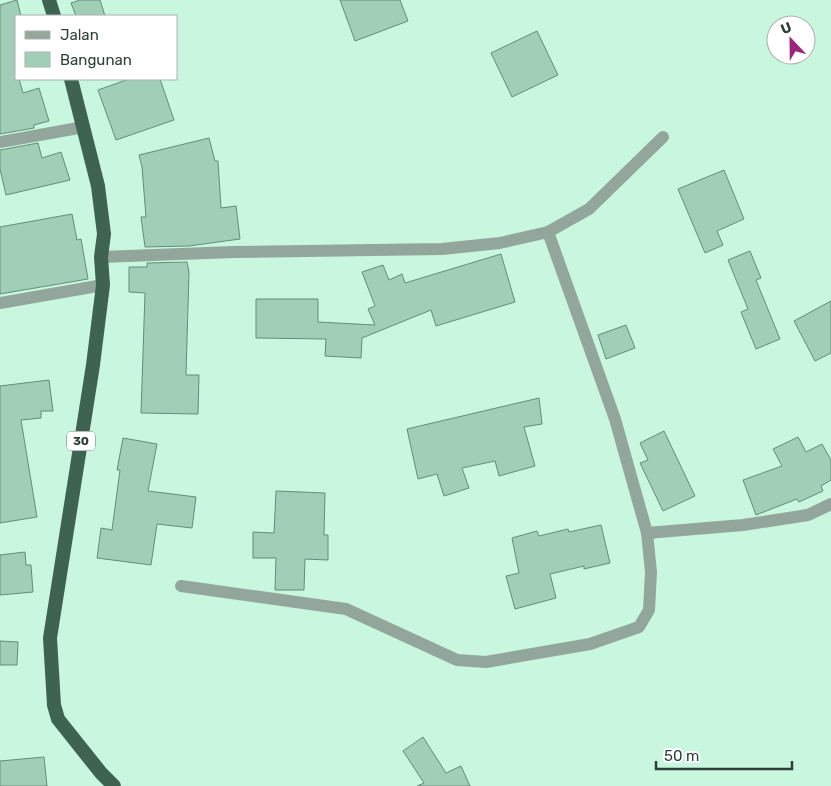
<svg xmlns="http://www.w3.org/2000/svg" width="831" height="786" viewBox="0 0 831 786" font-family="Rubik,sans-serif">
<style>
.building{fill:#a1ceb6;stroke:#638d78}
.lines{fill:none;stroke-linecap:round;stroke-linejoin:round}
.minor{stroke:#93a69c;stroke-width:12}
.trunk{stroke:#3e6350;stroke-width:14}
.labels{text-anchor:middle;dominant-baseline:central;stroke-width:4;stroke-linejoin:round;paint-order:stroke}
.shield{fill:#fff;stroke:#6c7972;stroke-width:1}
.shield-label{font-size:12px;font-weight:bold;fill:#2d3f36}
</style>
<rect width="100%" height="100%" fill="#c9f6de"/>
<g class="building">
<polygon points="17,0 21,16 16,16 16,79 19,79 23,93 39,88 49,121 34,125 34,128 0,134 0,5"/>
<polygon points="80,0 100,0 105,16 76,16 71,3"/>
<polygon points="340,0 400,0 408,21 355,41"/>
<polygon points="537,31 558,75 512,97 491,53"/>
<polygon points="129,79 160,79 174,120 116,140 98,90"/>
<polygon points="209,138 215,161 218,161 221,208 236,206 240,239 189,246 145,247 141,217 146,217 142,167 139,155"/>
<polygon points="38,143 42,158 61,152 70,180 6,195 0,169 0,150"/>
<polygon points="724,170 744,219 717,231 723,245 705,253 678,189"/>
<polygon points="72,214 77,240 81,239 88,279 0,294 0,227"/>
<polygon points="750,251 761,278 756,280 780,339 756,349 741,312 748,309 728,260"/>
<polygon points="501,254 515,302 436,326 431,310 362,338 361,358 325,356 326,339 256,338 256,299 318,299 318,322 375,325 368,309 375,306 362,272 383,265 389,280 402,274 405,283"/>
<polygon points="187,262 189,272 186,375 199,375 198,414 141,413 145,293 129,292 129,267 147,267 147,263"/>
<polygon points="831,301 831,353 815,361 794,321"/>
<polygon points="626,325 635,348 606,359 598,335"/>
<polygon points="49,380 53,411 41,411 41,418 21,420 37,517 0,523 0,386"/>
<polygon points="539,398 542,424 524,427 535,466 499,476 495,461 462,468 469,488 444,496 437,474 418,479 407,429"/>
<polygon points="664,431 695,496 663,511 640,463 648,460 640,443"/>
<polygon points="798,437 806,452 822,444 831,460 831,480 821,486 823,491 799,502 797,499 756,515 743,480 782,466 773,449"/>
<polygon points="123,438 157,444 148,491 196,497 192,528 157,524 151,565 97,558 101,528 112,530 120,470 117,470"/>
<polygon points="276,491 325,493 324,535 328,535 328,560 305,559 304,590 275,590 276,558 253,558 253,532 274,533"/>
<polygon points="601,525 610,563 584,569 584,566 550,574 556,598 515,609 506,576 519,573 512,538 537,531 539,536 568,529 569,532"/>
<polygon points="25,552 26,565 31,565 33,592 0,595 0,555"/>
<polygon points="0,641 18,642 17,665 0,665"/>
<polygon points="423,737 446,773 461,766 470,786 417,786 424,783 403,751"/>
<polygon points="44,757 47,786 0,786 0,761"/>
</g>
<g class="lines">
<g class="minor">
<polyline points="0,142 84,127"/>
<polyline points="101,257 233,252 442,249 500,243 548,232 589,209 663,137"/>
<polyline points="0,303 103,285"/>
<polyline points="647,533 743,525 808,515 831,504"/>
<polyline points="181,586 346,609 457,660 486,662 590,644 639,627 649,610 651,572 647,533 615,419 548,232"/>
</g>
<g class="trunk">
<polyline points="49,0 54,16"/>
<polyline points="71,79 98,186 104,234 101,257 103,285 93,365 50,638 54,705 58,719 101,773 114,786"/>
</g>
</g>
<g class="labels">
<rect class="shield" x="67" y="431.5" width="28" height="19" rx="4"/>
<g class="shield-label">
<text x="81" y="441">30</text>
</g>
</g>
<rect x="15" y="15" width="162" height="65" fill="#ffffff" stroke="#abb2af"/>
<rect x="25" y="31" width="25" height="8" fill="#93a69c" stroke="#abb2af"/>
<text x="60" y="40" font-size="15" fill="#2d3f36">Jalan</text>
<rect x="25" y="52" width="25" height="15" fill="#a1ceb6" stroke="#abb2af"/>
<text x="60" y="65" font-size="15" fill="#2d3f36">Bangunan</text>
<g transform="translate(791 40) rotate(338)"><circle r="24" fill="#ffffff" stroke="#abb2af"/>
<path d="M0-4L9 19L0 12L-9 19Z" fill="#9d237b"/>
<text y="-8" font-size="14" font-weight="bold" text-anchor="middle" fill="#2d3f36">U</text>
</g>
<path d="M656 761v8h136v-8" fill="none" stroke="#2d3f36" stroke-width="2.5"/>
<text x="664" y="761" font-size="15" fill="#2d3f36" stroke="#ffffff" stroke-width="4" paint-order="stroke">50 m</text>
</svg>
